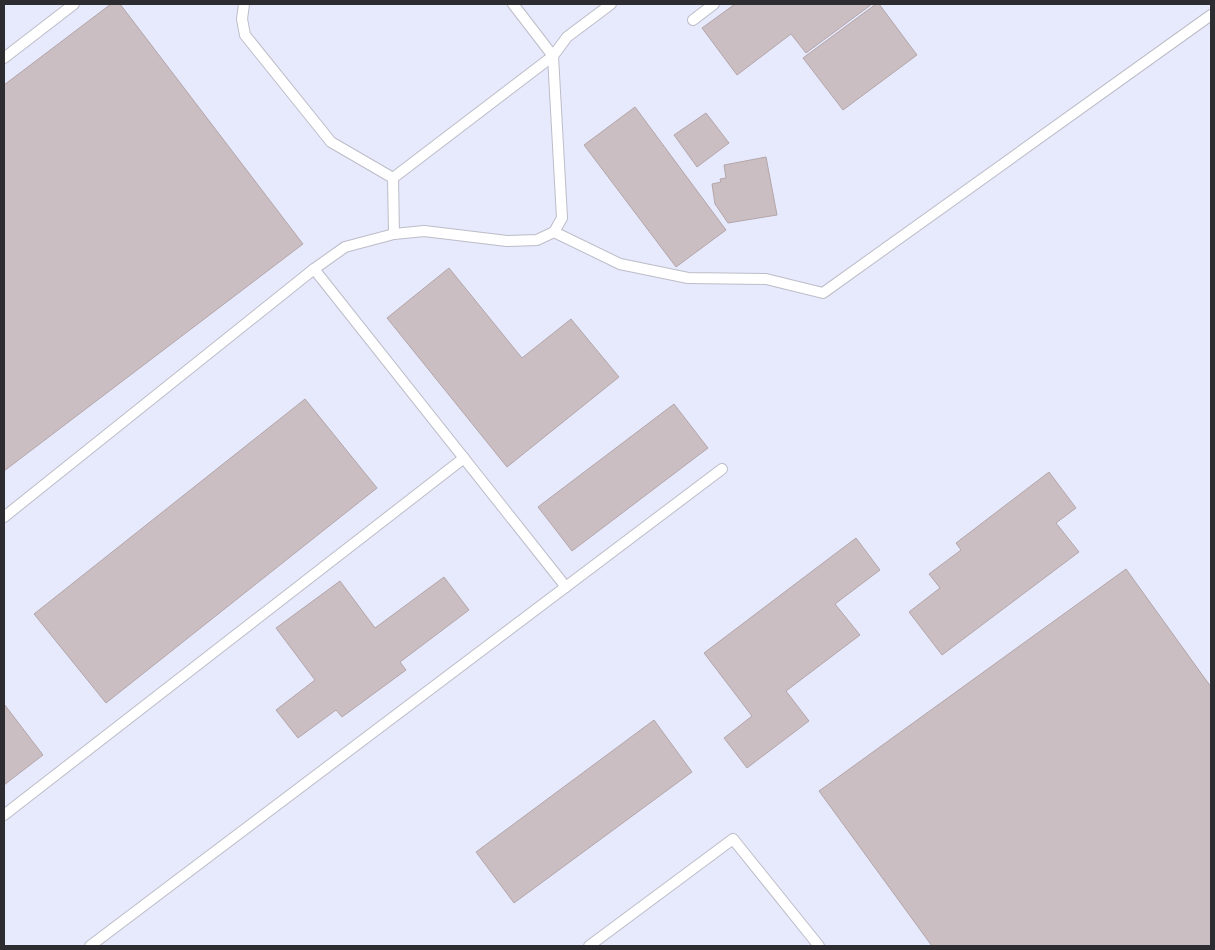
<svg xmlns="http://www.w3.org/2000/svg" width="1215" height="950" viewBox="0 0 1215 950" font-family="'PT Serif',serif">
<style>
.built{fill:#e7e9fc}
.building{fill:#cbbec2;stroke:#b3a6aa}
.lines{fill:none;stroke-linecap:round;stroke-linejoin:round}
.lane-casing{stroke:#bcbdc8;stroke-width:12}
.lane{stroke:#fff;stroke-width:10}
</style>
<rect width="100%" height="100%" fill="#f2f4ff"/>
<rect class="built" x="4" y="4" width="1207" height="942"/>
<g class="building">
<polygon points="111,4 120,4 303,244 4,471 4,85"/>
<polygon points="735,4 872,4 806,53 791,34 737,75 702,28"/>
<polygon points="876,4 879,4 917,55 843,110 803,58"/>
<polygon points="635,107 726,230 676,267 584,145"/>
<polygon points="706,113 729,143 697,167 674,135"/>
<polygon points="766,157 777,215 728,223 715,204 712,184 721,182 720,179 726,178 724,165"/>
<polygon points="449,268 522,358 571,319 619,377 507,467 387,318"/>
<polygon points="305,399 377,488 106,703 34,614"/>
<polygon points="674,404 708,448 572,551 538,507"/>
<polygon points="1049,472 1076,508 1056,523 1079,552 942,655 909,612 940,588 929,574 961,550 956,543"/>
<polygon points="856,538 880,570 835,604 860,635 786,691 809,721 747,768 724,738 752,716 704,653"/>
<polygon points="1126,569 1211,687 1211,946 932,946 819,791"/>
<polygon points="444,577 469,610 400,662 406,670 342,717 336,710 298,738 276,710 315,680 276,628 340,581 375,628"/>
<polygon points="4,704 43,755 4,785"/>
<polygon points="654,720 692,772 514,903 476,852"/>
</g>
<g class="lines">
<defs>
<g id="lane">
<polyline points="244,4 242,19 245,35 331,142 393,178"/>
<polyline points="693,20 714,4"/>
<polyline points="4,58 74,4"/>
<polyline points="554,232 620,264 688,278 766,279 823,293 1211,15"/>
<polyline points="394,234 393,178 553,56 513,4"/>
<polyline points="314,269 566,587"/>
<polyline points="4,517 314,269 345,247 394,234 424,231 507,241 537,240 554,232 562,218 553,56 567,37 611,4"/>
<polyline points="4,815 464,458"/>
<polyline points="90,946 722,469"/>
<polyline points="589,946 733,839 819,946"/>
</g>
</defs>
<use href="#lane" class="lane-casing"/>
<use href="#lane" class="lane"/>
</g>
<rect width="1215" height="950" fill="none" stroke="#2d2d31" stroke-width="10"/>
</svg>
